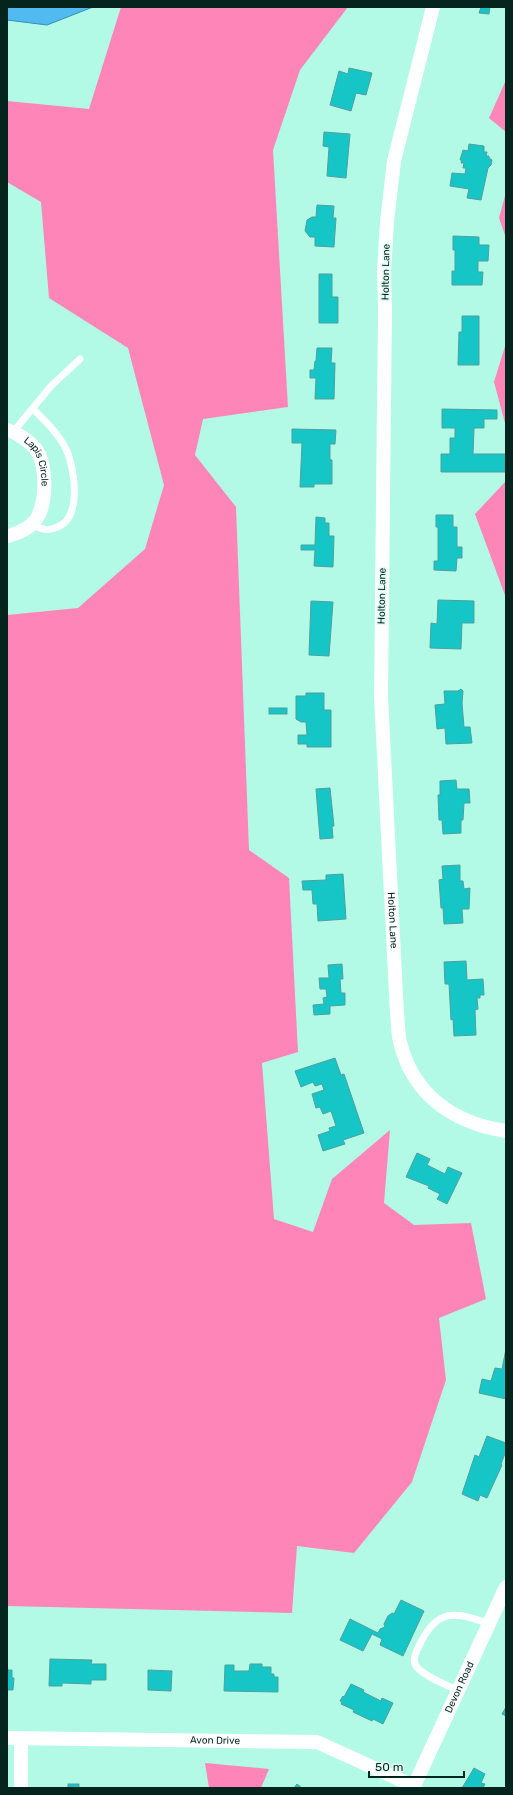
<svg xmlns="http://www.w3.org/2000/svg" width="513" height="1795" viewBox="0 0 513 1795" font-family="Rubik,sans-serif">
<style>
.forest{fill:#fd85b8}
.water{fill:#51baf1;stroke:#3a8db1}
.building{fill:#16c5c5;stroke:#519f9f}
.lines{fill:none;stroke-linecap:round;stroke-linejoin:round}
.service{stroke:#fff;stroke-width:7}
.minor{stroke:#fff;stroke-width:14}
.labels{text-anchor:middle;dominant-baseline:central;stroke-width:3.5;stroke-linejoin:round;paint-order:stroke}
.street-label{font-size:10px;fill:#05241d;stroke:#e2fdf4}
</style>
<rect width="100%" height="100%" fill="#b2fae5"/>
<g class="forest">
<polygon points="121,7 348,7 300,70 273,150 288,407 203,419 195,455 236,507 249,850 289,878 298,1052 262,1063 274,1219 313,1232 332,1179 390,1130 384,1203 414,1225 471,1223 486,1299 439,1318 446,1380 412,1482 354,1553 297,1546 292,1613 7,1606 7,615 78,608 145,549 164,485 128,348 49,298 41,202 7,182 7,101 89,109"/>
<polygon points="506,80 506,132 489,118"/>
<polygon points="506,192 506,238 499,218"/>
<polygon points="506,343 506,427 494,382"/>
<polygon points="506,481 506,598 475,514"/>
<polygon points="205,1763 269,1769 261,1788 209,1788"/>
</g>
<polygon class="water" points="7,7 93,7 47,25 7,20"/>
<g class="building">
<polygon points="481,7 490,7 489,14 479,13"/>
<polygon points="349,68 372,73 366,95 356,93 351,111 330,105 339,71 348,74"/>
<polygon points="324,132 350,134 346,178 327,176 329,147 323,146"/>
<polygon points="469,144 484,146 484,152 487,152 486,156 489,156 489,158 492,160 491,165 488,168 481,200 467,198 469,189 450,186 452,173 465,174 466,168 463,168 464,163 461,163 462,160 460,160 463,150 468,151"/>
<polygon points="317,205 334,206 333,218 336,218 334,247 315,246 315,237 310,237 305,231 307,220 312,217 316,217"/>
<polygon points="453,236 479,237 479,245 489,245 488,261 478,261 478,272 483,272 482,285 452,285 452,271 455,271 455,250 453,250"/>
<polygon points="319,274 332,274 332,297 338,297 338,323 319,323"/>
<polygon points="462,316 479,316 479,365 458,365 459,332 462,332"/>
<polygon points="317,348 332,348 331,363 335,363 334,399 315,399 316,378 310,378 310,370 314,370 315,361 316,361"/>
<polygon points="442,409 497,410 497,419 484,419 484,428 474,428 473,454 505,454 505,472 441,472 441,454 450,454 450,438 455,438 455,428 442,428"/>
<polygon points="292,429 336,430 335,444 330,444 330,460 332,460 332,484 314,484 314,487 300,487 302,443 292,443"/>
<polygon points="436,515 453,515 453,527 457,527 457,547 462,547 462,558 457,558 456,571 434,570 434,561 438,561 438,527 436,527"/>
<polygon points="316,517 325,518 325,523 329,523 329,536 334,536 333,567 314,566 315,550 301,550 301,545 315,545"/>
<polygon points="438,600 474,601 474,623 462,623 461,649 430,648 431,623 437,624"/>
<polygon points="311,601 333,602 329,656 309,655"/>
<polygon points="461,689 463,691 462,703 464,727 470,727 472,743 446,744 445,728 437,729 435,705 445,704 444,691 458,691"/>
<polygon points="306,693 324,693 324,710 331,710 331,747 307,747 307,744 298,744 298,735 307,735 306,722 301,722 296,719 296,696 306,696"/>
<rect x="269" y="708" width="18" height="6"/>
<polygon points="456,780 457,789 469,789 470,803 464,803 463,820 461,820 461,833 443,834 442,820 439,820 438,795 440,795 440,781"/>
<polygon points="330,788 334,826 332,826 333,838 320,839 316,789"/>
<polygon points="460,865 460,881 463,881 464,889 470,888 469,909 462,909 463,923 444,924 443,908 441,908 439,880 443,879 442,866"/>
<polygon points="343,874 346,919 318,921 317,904 313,904 312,890 303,890 302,881 326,880 326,875"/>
<polygon points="466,961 467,980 483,979 484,995 480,995 480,998 477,998 478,1009 475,1010 476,1035 454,1036 453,1019 451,1020 449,984 445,984 444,962"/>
<polygon points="342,964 343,979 340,979 341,993 345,993 345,1005 330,1006 330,1014 314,1015 313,1005 324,1004 323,998 327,997 326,989 320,989 319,978 329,978 328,965"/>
<polygon points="335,1058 341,1075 344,1074 364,1133 343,1140 345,1144 323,1151 318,1135 330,1131 329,1128 336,1126 331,1111 323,1114 320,1107 316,1108 312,1094 324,1090 322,1084 315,1086 313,1082 301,1087 295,1071"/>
<polygon points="417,1153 430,1159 427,1165 445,1174 448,1167 462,1173 447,1204 437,1199 440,1194 428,1188 429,1186 406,1177"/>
<polygon points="506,1349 506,1399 479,1393 482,1379 491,1381 495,1368 502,1369"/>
<polygon points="487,1436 506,1443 506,1451 501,1464 502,1465 487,1498 480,1495 478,1501 462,1494 475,1455 479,1457"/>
<polygon points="401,1600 424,1611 403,1656 380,1645 382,1639 372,1634 363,1651 340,1640 350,1619 378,1633 380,1629 385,1627 384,1624 388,1616 392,1613 394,1614"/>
<polygon points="50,1659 92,1660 91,1664 106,1664 106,1680 91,1680 91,1684 62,1683 62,1686 49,1686"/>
<polygon points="250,1664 262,1664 262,1667 271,1667 271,1674 274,1674 274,1677 278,1677 278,1692 224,1691 225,1665 234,1665 234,1671 249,1671"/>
<polygon points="7,1670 12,1670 12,1678 14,1678 13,1690 7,1690"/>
<polygon points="148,1670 172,1671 171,1691 148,1690"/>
<polygon points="351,1684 364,1690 363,1692 381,1701 382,1698 393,1703 383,1724 373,1719 372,1721 353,1712 354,1710 341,1704 342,1702 340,1701 343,1696 344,1697"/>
<polygon points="506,1707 506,1716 502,1714"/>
<polygon points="474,1768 485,1774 481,1783 485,1784 483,1788 462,1788"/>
<rect x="68" y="1784" width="11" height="4"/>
<polygon points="297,1784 302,1788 294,1788"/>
</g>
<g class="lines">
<g class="service">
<polyline points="14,431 51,386 80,359"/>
<path d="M32 524C40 529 46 531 55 528 83 520 75 469 66 449 58 433 45 421 33 409"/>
<path d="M459 1691C447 1685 423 1676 416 1666 412 1659 416 1653 419 1646 436 1609 455 1610 489 1624"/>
</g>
<g class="minor">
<path id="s1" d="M433 7 394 161 387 222 384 271 385 308 381 696 397 1014C398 1023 398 1033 400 1042 413 1095 453 1123 506 1131"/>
<path id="s2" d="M7 430C16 432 29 441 35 448 48 464 48 510 32 524 27 529 14 535 7 536"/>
<path id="s3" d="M7 1738 317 1742 414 1786"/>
<polyline points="21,1788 21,1738"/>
<path id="s4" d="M413 1788 506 1587"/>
</g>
</g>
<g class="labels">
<g class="street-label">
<text transform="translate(386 272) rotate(-89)">Holton Lane</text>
<text stroke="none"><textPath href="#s2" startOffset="47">Lapis Circle</textPath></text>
<text transform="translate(382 596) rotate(-89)">Holton Lane</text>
<text stroke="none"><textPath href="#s1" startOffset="919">Holton Lane</textPath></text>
<text stroke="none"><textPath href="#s4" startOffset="111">Devon Road</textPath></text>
<text stroke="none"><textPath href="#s3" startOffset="208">Avon Drive</textPath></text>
</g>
</g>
<rect width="513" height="1795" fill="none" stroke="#05241d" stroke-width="16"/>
<path d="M369 1771v6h95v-6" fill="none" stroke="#05241d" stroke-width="2"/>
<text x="375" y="1771" font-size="12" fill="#05241d" stroke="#e2fdf4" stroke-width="3" paint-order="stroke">50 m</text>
</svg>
